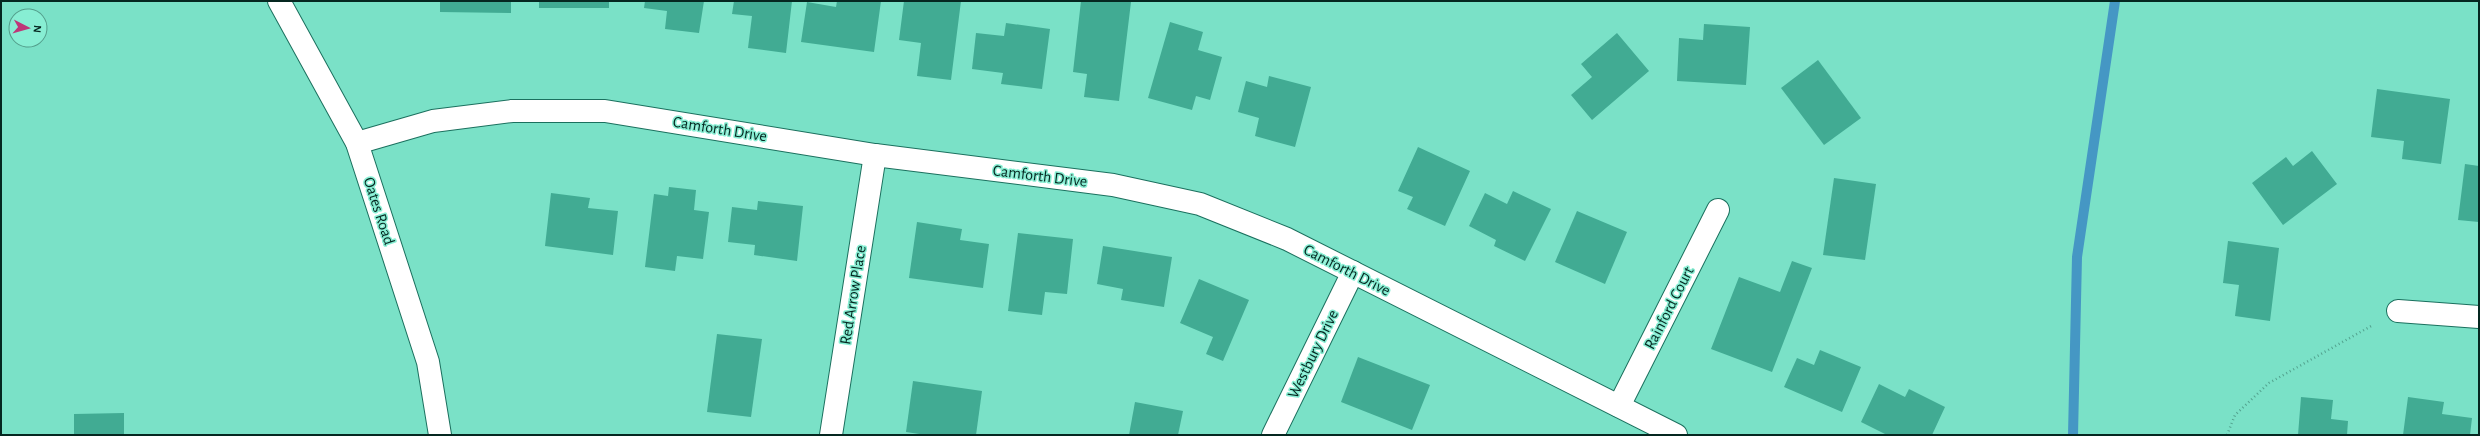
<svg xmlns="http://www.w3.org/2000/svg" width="2480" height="436" viewBox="0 0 2480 436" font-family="'Alegreya Sans',sans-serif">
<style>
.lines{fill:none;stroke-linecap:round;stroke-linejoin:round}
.stream{stroke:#4597c4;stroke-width:10}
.building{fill:#41ab93}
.minor-casing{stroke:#1b705e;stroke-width:24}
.tertiary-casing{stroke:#1b705e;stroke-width:24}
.path{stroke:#53a38f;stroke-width:2.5;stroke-dasharray:1 3;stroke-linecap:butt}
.minor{stroke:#fff;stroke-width:22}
.tertiary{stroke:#fff;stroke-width:22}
.labels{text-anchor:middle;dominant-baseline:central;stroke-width:3;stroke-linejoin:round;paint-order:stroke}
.street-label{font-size:16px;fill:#052720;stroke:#87eed3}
</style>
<rect width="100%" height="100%" fill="#7ae1c7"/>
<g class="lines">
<polyline class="stream" points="2073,435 2077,257 2115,1"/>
</g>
<g class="building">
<polygon points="440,1 511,1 511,13 440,12"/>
<rect x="539" y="1" width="70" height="7"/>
<polygon points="645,1 704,1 699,33 665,29 667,11 644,8"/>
<polygon points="734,1 792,1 786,53 748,48 752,16 732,14"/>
<polygon points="837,1 881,1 874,52 801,42 807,2 836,7"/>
<polygon points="904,1 961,1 951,80 917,76 921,43 899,40"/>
<polygon points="1081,1 1131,2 1119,101 1084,97 1087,74 1073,72"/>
<polygon points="1170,22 1203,32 1198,50 1222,57 1210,100 1196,96 1192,110 1148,98"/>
<polygon points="1006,23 1050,29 1042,89 1001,84 1003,73 972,69 976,33 1004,36"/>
<polygon points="1704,24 1750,27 1746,85 1677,81 1679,38 1703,40"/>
<polygon points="1617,33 1649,71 1592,120 1571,95 1592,77 1581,64"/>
<polygon points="1818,60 1861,118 1824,145 1781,88"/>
<polygon points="1269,76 1311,87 1295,147 1255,136 1259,118 1238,112 1246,81 1267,87"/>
<polygon points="2377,89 2450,99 2441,164 2402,159 2404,141 2371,137"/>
<polygon points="1418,147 1470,171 1445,226 1407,209 1413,197 1398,191"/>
<polygon points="2312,151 2337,184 2283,225 2252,183 2286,157 2293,166"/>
<polygon points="2465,164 2479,166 2479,222 2458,220"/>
<polygon points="1834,178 1876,184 1865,260 1823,255"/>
<polygon points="669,187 696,190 694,210 709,212 703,259 677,256 675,271 645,267 654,194 668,196"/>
<polygon points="1513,191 1551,209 1525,261 1494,246 1496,240 1469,226 1485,193 1507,204"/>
<polygon points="551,193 590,198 588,208 618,211 613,255 545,246"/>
<polygon points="758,201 803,206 797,261 754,255 755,245 728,242 732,207 757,210"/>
<polygon points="1577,211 1627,232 1605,284 1555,262"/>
<polygon points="917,222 962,229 960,240 989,244 983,288 909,278"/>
<polygon points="1018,233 1073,239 1067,294 1045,292 1042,315 1008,311"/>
<polygon points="2228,241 2279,248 2270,321 2235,316 2239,285 2223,283"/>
<polygon points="1103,246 1172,257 1164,307 1121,300 1123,289 1097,284"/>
<polygon points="1792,261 1812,268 1772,372 1711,349 1739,277 1780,292"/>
<polygon points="1199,279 1249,300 1223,361 1206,354 1213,337 1180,323"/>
<polygon points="717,334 762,339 751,417 707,412"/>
<polygon points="1820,350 1861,367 1842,412 1784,387 1797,358 1814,365"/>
<polygon points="1358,357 1430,385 1412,430 1341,402"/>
<polygon points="913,381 982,391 976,435 926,435 906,432"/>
<polygon points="1879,384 1905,397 1909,389 1945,407 1932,435 1887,435 1861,422"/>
<polygon points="2301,397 2333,400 2331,419 2348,421 2347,435 2298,435"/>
<polygon points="2408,397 2444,402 2442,414 2472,418 2470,435 2403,435"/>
<polygon points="1135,402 1183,411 1178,435 1129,435"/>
<polygon points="124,413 124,435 74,435 74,414"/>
</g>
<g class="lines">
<defs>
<g id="minor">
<polyline points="357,143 433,121 512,111 605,111 875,155 1113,185 1200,204 1287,239 1676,435"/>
<polyline points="2398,311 2479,317"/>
<polyline points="1619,406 1718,210"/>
<polyline points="831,435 875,155"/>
<polyline points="1273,435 1353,272"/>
</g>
<polyline id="tertiary" points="279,1 357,143 428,362 440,435"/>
</defs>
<use href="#minor" class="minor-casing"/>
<use href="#tertiary" class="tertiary-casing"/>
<polyline class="path" points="2227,435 2235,415 2269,383 2373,325"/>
<use href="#minor" class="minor"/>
<use href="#tertiary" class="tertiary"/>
</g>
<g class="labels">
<g class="street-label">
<text transform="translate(720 129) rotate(9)">Camforth Drive</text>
<text transform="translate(1040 176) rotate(7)">Camforth Drive</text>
<text transform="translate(379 211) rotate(72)">Oates Road</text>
<text transform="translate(1347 270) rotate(27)">Camforth Drive</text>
<text transform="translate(853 295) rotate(-81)">Red Arrow Place</text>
<text transform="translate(1669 308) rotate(-63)">Rainford Court</text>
<text transform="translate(1313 354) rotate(-64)">Westbury Drive</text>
</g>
</g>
<rect width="2480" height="436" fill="none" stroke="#052720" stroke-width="4"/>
<g transform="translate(28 28) rotate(96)"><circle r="19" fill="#87eed3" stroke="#539e8b"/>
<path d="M0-3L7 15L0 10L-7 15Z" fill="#be3778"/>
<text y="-6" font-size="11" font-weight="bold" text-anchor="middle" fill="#052720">N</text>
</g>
</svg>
